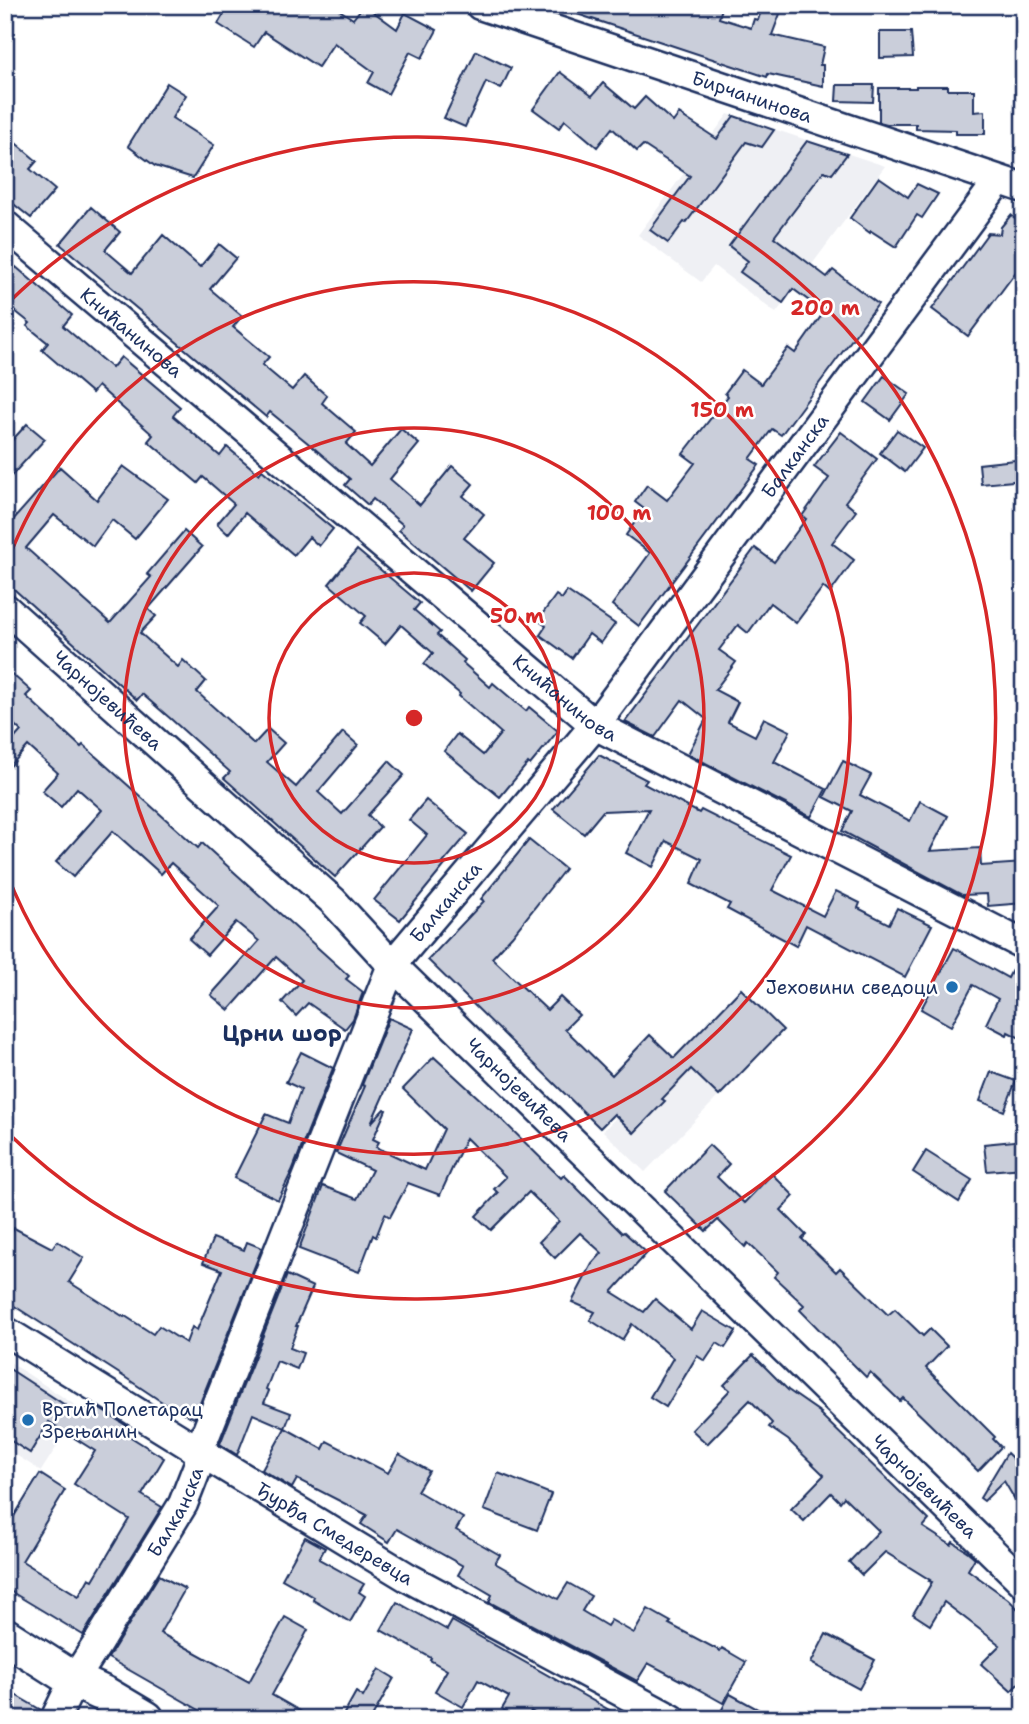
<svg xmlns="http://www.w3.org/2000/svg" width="1029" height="1724" viewBox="0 0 1029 1724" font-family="'Shantell Sans',sans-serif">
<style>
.built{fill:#eff0f4}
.building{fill:#caceda;stroke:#1b2f5e;stroke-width:2}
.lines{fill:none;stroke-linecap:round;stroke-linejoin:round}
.minor-casing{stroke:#1b2f5e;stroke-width:33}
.major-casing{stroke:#1b2f5e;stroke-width:40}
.minor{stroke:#fff;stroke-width:28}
.major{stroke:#fff;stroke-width:35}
.ring{fill:none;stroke:#d62828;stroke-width:3.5}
.poi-dot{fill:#1f6fb2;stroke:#fff;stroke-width:2.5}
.labels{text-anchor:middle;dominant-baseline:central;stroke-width:5;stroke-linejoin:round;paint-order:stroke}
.street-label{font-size:19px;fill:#1b2f5e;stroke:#fff}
.poi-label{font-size:19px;fill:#1b2f5e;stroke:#fff;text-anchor:end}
.quarter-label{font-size:23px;font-weight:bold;fill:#1b2f5e;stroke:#fff}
.centre{fill:#d62828;stroke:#fff;stroke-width:3.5}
.ring-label{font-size:21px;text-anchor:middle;font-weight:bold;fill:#d62828;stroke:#fff;stroke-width:5;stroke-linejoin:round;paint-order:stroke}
</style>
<rect width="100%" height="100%" fill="#fff"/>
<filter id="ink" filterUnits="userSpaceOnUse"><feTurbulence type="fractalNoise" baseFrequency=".0143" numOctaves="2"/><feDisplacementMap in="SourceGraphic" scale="14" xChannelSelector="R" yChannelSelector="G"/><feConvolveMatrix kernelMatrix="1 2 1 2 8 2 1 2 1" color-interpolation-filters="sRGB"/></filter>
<g filter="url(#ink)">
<g class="built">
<polygon points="728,114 885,166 776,313 714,266 701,282 638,235"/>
<polygon points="741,989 783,1030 645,1172 603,1131"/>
<polygon points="5,1359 81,1409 41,1471 5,1448"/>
</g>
<g class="building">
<polygon points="229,5 332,5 353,19 364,5 397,29 405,13 437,30 422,58 410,52 388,94 368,83 374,72 334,43 318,67 264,32 254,47 218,24"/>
<polygon points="560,5 681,5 696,10 697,5 723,5 719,18 751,28 754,19 758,20 763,5 764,5 781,11 772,35 824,47 820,65 823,65 823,86 768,74 767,77 559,8"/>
<polygon points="880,32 911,32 913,57 880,58"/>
<polygon points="476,51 511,68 501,89 486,82 465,127 444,118"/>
<polygon points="560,72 592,96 603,83 634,109 645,97 673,122 679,114 717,139 734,116 774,130 762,147 746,142 686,223 684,222 668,243 650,230 690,176 643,145 637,151 612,128 597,147 565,120 559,128 533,109"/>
<polygon points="167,83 186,95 172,118 214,145 193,178 155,166 128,146"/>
<polygon points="837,85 874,85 873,102 836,101"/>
<polygon points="916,86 948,86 948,90 974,90 974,112 985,111 985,134 956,134 956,130 916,129 916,124 887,124 879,122 879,88 916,88"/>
<polygon points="5,134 37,161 30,169 55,190 31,218 5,197"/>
<polygon points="807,141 847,154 832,174 824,171 774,237 827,277 833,270 878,304 781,435 772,429 750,459 759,465 639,626 612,605 650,553 626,535 644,509 635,502 647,485 667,500 695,463 683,454 728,396 725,393 742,370 761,384 788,348 795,353 824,312 793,289 783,303 740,272 748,261 729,246"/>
<polygon points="879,177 908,197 917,184 938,194 922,218 917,215 896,247 871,231 870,233 850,218"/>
<polygon points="91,207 120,232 105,250 132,273 163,235 200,267 219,244 236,258 210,289 242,316 233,327 269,357 262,365 292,390 304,376 327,396 322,403 356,432 346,444 370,466 401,429 419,444 390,479 420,505 452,466 473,484 463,496 484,514 464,538 494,563 471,591 399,530 403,525 373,499 368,505 345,485 350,479 314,448 270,412 266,417 60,244"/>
<polygon points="1011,215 1024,225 1024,261 968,336 932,309 988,233 1000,234 1001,227"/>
<polygon points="16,267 72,315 63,326 112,368 121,357 180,407 173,416 220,456 227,447 259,474 262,470 333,529 319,546 309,537 294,555 245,513 228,534 217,524 234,504 203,477 198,483 148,441 153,435 98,386 92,393 42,350 48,343 27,326 30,323 5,303 5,280"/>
<polygon points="884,376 909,394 890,420 865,402"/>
<polygon points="27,424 45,439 5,483 5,448"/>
<polygon points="897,430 923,448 905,472 880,453"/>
<polygon points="841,432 877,459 845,502 856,511 832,543 854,560 830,593 823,587 796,623 770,603 748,633 738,625 719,650 736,662 715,690 738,702 728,722 755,736 764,718 790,731 774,762 826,789 811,817 688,754 706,719 682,700 655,737 625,722 755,548 774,562 806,519 802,516 829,478 814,467"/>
<polygon points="1024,459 1024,480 981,484 979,464"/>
<polygon points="123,466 168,499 135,539 112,520 93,546 54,515 26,548 110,623 151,577 147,574 184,531 202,547 148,609 156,616 140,633 178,667 183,660 206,681 197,692 254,744 268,729 284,743 267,762 296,787 343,732 358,745 318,792 342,814 389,761 404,775 368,815 380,827 335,877 224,778 230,772 172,720 142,694 137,700 5,581 5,529 60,467 97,500"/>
<polygon points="357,550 420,603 414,610 440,632 437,635 465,660 463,663 490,687 493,683 526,711 529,707 558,731 530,765 528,763 500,797 444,751 457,734 483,755 501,733 459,696 460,694 424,664 433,653 401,625 385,644 360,623 366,616 329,584"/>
<polygon points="567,591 615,624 601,643 589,634 572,658 540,635 546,626 538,620 556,595 562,599"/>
<polygon points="5,668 31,691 26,696 81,747 83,745 198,848 202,843 349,976 346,979 363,992 353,1019 345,1029 308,1003 296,1016 282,1002 302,980 276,957 229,1010 211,995 259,941 236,922 207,955 189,939 219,906 171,863 161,874 113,831 73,877 56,862 102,810 77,788 61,807 42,791 58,773 28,746 5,772 5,749 21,731 5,716"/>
<polygon points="599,755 647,780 644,784 699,813 701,810 791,855 772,890 823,916 836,891 860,903 858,908 889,924 897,908 932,925 905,977 806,925 796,946 727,909 730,904 691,884 702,859 666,841 653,867 626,853 649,809 603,811 584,834 553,809"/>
<polygon points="843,761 871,775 860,795 910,821 920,801 948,816 930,851 980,848 981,866 1024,863 1024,903 988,906 987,894 962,895 842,831 852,811 824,797"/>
<polygon points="426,800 468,834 443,863 445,865 400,920 374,900 427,835 409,820"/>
<polygon points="529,840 565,869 512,936 492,958 547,1010 560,997 579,1015 565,1029 612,1075 650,1035 674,1058 741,989 783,1030 719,1096 691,1069 662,1099 665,1101 634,1133 614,1114 600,1128 428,960 484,901 481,899"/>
<polygon points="954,948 1008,978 1017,960 1024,961 1024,1040 1008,1032 1007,1035 986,1024 998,999 973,985 951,1026 921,1009"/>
<polygon points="389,1018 413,1029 371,1123 384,1109 386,1110 373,1139 379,1142 376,1147 425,1170 444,1129 403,1089 434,1057 496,1114 561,1178 564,1175 622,1233 624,1232 647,1253 612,1292 644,1312 655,1299 691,1329 702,1311 736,1331 725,1348 717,1343 705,1361 697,1356 666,1407 650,1397 673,1358 632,1324 622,1340 590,1320 595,1312 572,1302 592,1264 602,1253 580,1233 555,1258 539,1242 559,1221 529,1192 491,1230 476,1216 498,1193 494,1189 506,1177 466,1138 440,1195 408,1183 390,1217 385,1214 376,1237 373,1235 359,1272 299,1249 323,1186 357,1199 372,1170 336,1153 365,1086 362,1085"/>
<polygon points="301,1052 333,1068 292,1171 278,1200 234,1178 266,1114 288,1123 301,1089 286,1082"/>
<polygon points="991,1072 1016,1081 1004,1111 980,1101"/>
<polygon points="1024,1140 1024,1168 987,1171 984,1144"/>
<polygon points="709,1145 729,1164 717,1177 744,1203 772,1174 794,1196 781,1210 806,1235 802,1239 836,1272 840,1268 888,1315 895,1309 923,1336 930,1329 947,1346 926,1368 995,1437 993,1439 1001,1447 978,1471 903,1398 900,1401 870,1372 866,1377 847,1358 800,1310 804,1305 774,1277 778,1272 748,1243 745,1247 718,1220 706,1231 665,1191"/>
<polygon points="926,1151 972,1180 959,1202 913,1172"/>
<polygon points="14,1228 52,1248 57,1241 84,1258 69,1282 124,1317 125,1316 153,1334 159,1326 186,1343 192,1327 197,1330 222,1270 203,1263 213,1238 244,1250 247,1242 262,1248 194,1418 165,1405 165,1404 126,1378 5,1300 5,1246"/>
<polygon points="287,1275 313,1287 296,1326 298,1326 290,1348 303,1353 297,1369 277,1361 266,1389 269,1391 264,1403 291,1413 285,1428 253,1414 237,1455 220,1444"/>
<polygon points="753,1355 788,1390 821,1413 820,1414 929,1520 923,1527 951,1545 953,1542 968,1552 975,1558 968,1570 1008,1599 1024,1615 1024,1678 1011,1691 981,1664 1000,1645 944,1602 930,1625 913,1614 932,1582 929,1581 930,1580 885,1552 862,1575 849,1562 879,1531 844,1497 840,1502 831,1493 804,1521 791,1509 824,1475 788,1440 769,1427 772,1423 750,1400 707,1444 692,1430 730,1390 724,1385"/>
<polygon points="5,1366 82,1416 90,1403 127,1426 123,1432 164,1458 142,1495 162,1507 83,1635 5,1588 5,1531 40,1474 65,1490 22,1561 79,1596 89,1578 93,1580 129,1519 74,1484 95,1451 49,1422 30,1453 5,1437"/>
<polygon points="285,1428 323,1449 327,1441 388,1473 399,1454 429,1471 417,1491 463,1518 456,1530 500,1555 495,1563 558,1599 568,1583 591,1596 582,1611 607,1626 611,1620 634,1633 648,1609 671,1622 669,1624 720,1651 722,1648 746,1662 723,1703 680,1679 680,1680 648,1663 637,1681 489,1602 492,1595 458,1575 463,1566 397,1529 389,1542 361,1524 367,1515 297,1479 292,1488 262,1470"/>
<polygon points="1007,1453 1024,1470 1024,1515 1004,1481 984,1501 980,1498"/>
<polygon points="498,1473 551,1494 537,1530 484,1510"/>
<polygon points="305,1537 325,1548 319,1559 364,1584 359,1592 365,1596 350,1622 313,1600 314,1597 282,1579"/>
<polygon points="159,1575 185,1589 160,1633 249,1682 285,1617 308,1630 272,1695 314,1719 215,1719 108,1658"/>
<polygon points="397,1602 447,1630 452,1621 625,1719 544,1719 531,1711 527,1719 518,1719 502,1709 509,1697 478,1680 463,1707 435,1691 447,1670 430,1660 431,1658 381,1630"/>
<polygon points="826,1634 875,1660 859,1689 811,1663"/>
<polygon points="379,1669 394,1678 371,1719 341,1719 356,1692 363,1697"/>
<polygon points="5,1689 41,1710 39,1719 5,1719"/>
<polygon points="730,1694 776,1719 717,1719"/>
</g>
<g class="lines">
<defs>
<g id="minor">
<path id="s1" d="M480 5 1024 188"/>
<path id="s2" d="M5 225 595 725 1024 945"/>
<path id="s3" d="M5 608 333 901 392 965 1024 1583"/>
<path id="s4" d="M5 1331 199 1451 407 1577 672 1719"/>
<path id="s5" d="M55 1719 74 1680 96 1646 183 1504 199 1463V1451L392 965 595 725 999 180"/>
</g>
<polyline id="major" points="5,1636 74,1680 104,1694 146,1719"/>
</defs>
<use href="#minor" class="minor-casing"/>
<use href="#major" class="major-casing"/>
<use href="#minor" class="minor"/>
<use href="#major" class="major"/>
</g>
</g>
<g class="ring">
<circle cx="414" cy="718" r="145"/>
<circle cx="414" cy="718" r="290"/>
<path d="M6 565A436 436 0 1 1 6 871"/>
<path d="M7 304A581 581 0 1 1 7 1132"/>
</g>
<g class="poi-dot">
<circle cx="952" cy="987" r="7"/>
<circle cx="28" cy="1420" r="7"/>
</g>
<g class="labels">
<g class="street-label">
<text stroke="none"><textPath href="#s1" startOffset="287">Бирчанинова</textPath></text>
<text stroke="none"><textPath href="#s2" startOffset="166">Книћанинова</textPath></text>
<text stroke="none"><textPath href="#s5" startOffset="1479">Балканска</textPath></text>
<text stroke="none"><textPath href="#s2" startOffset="733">Книћанинова</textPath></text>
<text stroke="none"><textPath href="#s3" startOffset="138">Чарнојевићева</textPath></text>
<text stroke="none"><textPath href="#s5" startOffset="912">Балканска</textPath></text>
<text stroke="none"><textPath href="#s3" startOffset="705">Чарнојевићева</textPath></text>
<text stroke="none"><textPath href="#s3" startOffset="1272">Чарнојевићева</textPath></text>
<text stroke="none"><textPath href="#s5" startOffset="240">Балканска</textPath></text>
<text stroke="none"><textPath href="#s4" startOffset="387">Ђурђа Смедеревца</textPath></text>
</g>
<g class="poi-label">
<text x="938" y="987">Јеховини сведоци</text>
<text x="42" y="1409" text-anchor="start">Вртић Полетарац<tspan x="42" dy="22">Зрењанин</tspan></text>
</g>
<g class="quarter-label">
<text x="282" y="1033">Црни шор</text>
</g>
</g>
<circle cx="414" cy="718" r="10" class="centre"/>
<g class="ring-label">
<text x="825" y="315">200 m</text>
<text x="722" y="417">150 m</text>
<text x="619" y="520">100 m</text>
<text x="517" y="623">50 m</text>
</g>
<rect width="1029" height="1724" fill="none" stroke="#fff" stroke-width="28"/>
<rect x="14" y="14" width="1001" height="1696" fill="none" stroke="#1b2f5e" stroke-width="2.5" filter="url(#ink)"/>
</svg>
